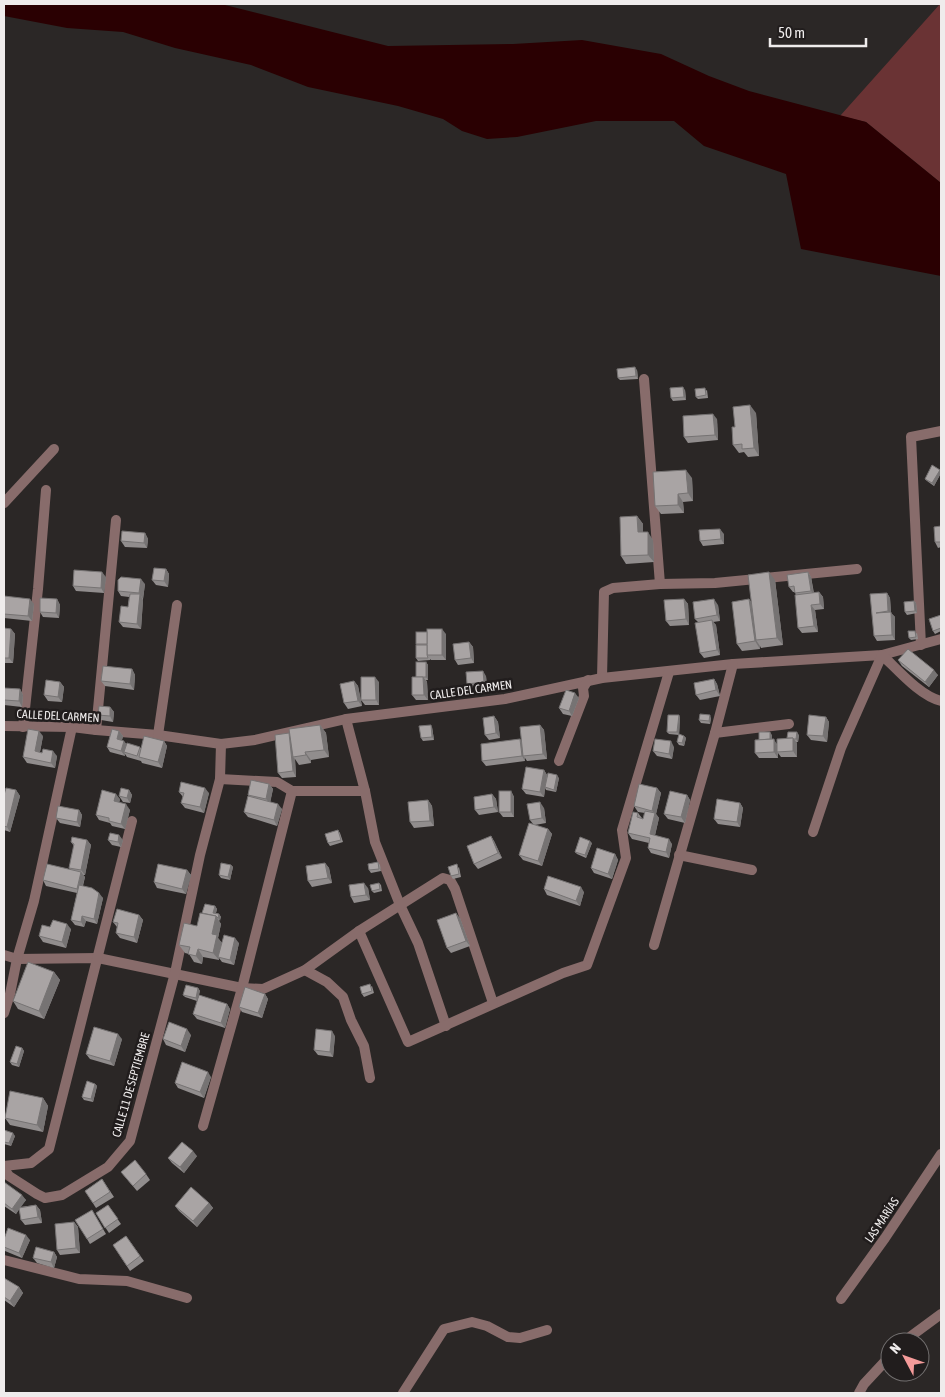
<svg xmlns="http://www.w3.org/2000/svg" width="945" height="1397" viewBox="0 0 945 1397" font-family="'Asap Condensed',sans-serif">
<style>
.green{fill:#6a3334}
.water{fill:#2a0002}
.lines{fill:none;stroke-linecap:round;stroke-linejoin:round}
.street{stroke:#886c6b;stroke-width:10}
.wall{fill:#918d8d}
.shaded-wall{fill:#767373}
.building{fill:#a9a4a4;stroke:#767373}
.labels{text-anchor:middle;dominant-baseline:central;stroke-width:5;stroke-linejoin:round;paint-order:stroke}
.street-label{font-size:12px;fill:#efecec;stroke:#211d1d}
</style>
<rect width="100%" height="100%" fill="#2b2726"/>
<polygon class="green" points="940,4 941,4 941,183 866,122 840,116"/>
<polygon class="water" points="4,4 221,4 388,46 513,44 582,40 661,54 709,76 749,91 866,122 941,183 941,276 801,249 786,174 704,146 674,121 596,121 517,137 487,139 462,131 443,119 398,106 308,87 251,65 175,48 123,32 67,28 4,16"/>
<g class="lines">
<g class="street">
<polyline points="644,379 660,584"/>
<polyline points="4,503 54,449"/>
<polyline points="921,645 911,437 941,431"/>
<polyline points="602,678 604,592 613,588 660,584 715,583 857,569"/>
<polyline points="346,719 365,791 375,842 400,905 418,943 446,1026"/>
<polyline points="4,726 72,727 96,730 158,735 221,744 255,740 346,719 505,699 602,678 733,664 882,655 941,639"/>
<polyline points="23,727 38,589 46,490"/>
<polyline points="96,730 116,520"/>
<polyline points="715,733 789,724"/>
<polyline points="158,735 177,605"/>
<polyline points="559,761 584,696 583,688 588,680"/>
<polyline points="220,779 277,782 292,791 365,791"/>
<path d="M813 832 841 748 882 655C898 670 920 696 941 701"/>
<polyline points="679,855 752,870"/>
<polyline points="359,931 408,1042 563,973 587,965 626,858 622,830 669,672"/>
<polyline points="654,945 715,733 733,664"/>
<polyline points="4,955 17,959 98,958 242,988 263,989 305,970 359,931 443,878 450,880 455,889 493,1003"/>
<polyline points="305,970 327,982 343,997 351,1020 364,1046 370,1078"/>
<polyline points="4,1013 10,994 17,959 34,901 72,727"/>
<polyline points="203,1126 242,988 292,791"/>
<polyline points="4,1166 31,1163 49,1149 132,821"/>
<polyline points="4,1169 9,1176 37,1194 45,1198 62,1195 108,1167 130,1141 175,973 200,855 220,779 221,744"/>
<polyline points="4,1260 79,1279 127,1281 187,1298"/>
<polyline points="841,1299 885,1238 941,1154"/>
<polyline points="903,1342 941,1314"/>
<polyline points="403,1393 444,1329 472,1322 487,1326 508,1337 520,1338 547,1330"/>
<polyline points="859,1393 864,1384 890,1356"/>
</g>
</g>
<g class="wall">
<polygon points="637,370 638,379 620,380 618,378"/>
<polygon points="685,390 686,400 673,401 671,398"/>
<polygon points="707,390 708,398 698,399 696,397"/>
<polygon points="756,413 759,456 748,457 744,452 739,453 733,445 735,427"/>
<polygon points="717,419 718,440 688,443 684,437"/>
<polygon points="941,471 941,473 934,486 927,481 925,479"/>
<polygon points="692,478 693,501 683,502 684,513 661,514 655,506"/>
<polygon points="637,516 643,524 643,532 653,540 654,562 626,564 621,556"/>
<polygon points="941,526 941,547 938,548 935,542"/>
<polygon points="145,533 148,539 147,548 125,547 121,541"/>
<polygon points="724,534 724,544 703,546 700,541"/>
<polygon points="166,569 169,574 168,587 156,585 152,580"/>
<polygon points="808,572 811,577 814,593 819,592 823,597 824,609 815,610 818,632 802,633 798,628 796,595 795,592 793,592 789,587"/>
<polygon points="106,577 104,593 76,591 73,586"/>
<polygon points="775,580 783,645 761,648 760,646 760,649 742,651 737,644 749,599 752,603"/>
<polygon points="145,584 143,599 143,600 141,629 123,627 119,622 128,607 129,597 121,596 118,591"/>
<polygon points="887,593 890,598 891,613 895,617 895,640 877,641 874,636"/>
<polygon points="4,596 34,604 32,621 4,618"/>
<polygon points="57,599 60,605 59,618 43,617 40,612"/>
<polygon points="684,599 688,604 689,625 670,626 666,621"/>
<polygon points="914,601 916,603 917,613 907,615 905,612"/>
<polygon points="718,605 720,621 713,622 716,625 720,655 704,658 700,653 698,622 695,619"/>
<polygon points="941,615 941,631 935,634 933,631"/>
<polygon points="4,628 11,629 15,634 13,663 4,663"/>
<polygon points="917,633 918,639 911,640 909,638"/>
<polygon points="446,634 446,660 431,660 430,659 430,660 418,661 416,658 417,645 416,644"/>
<polygon points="469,642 473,647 474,663 458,665 455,660"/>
<polygon points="898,660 938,675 929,687 902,666"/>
<polygon points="426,662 428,665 428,680 426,680 427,682 428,700 416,700 412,695"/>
<polygon points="132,669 135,675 134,690 105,686 101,681"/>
<polygon points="486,676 487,687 471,689 467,684"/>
<polygon points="714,679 717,684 720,696 700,700 696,695"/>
<polygon points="354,681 358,686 362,706 348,709 344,703"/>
<polygon points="60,682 64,687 62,702 48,701 44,695"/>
<polygon points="379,682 379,705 365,705 361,700"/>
<polygon points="4,688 20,689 23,695 22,707 4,705"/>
<polygon points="579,698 572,716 563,714 559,708"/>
<polygon points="110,707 114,712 113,722 101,720 98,715"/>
<polygon points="679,715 680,718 679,735 669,734 667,732"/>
<polygon points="494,716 498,722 500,738 489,740 485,735"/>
<polygon points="826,717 829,722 827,742 811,740 807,735"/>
<polygon points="711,718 710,724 701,723 699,720"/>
<polygon points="320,725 326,733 329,757 311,760 311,763 299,765 295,759 296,777 282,778 278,773 289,733 290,735"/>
<polygon points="540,725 544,730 547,759 527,761 525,758 525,761 486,766 482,761 520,739 522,742"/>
<polygon points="432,727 434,740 423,741 421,738"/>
<polygon points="119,731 123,736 122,740 126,744 141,748 164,741 167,746 162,768 142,763 141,761 127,757 125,754 125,756 110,752 107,747"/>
<polygon points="772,735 772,739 777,744 787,738 799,735 798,742 796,742 797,743 797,757 781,757 778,753 778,758 759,758 755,753 759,740"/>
<polygon points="43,736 40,752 57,756 55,768 27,763 23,757"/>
<polygon points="684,736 686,738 684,746 679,745 677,742"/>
<polygon points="674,747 672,759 657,756 653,751"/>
<polygon points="544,770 547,775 547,779 559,778 556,792 546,790 545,788 544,797 526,794 522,789"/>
<polygon points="269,784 273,789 270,802 282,809 277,826 248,817 244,812 249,796 248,795"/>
<polygon points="657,788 661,793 656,814 659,818 655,835 672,844 669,858 651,853 648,848 649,843 632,839 628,833 638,813 642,818 643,819 645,813 638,812 634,806"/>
<polygon points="16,790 20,796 10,832 4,830 4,795"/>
<polygon points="129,790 132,795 130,803 123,802 119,796"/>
<polygon points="511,791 514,797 514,817 503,817 499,812"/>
<polygon points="179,792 209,793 204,813 185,808 181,803 183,797"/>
<polygon points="492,794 496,799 498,812 479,815 475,810"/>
<polygon points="687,795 690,800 685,823 668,819 664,814"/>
<polygon points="120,799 119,803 130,810 125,829 112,826 110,823 99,820 96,815"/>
<polygon points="428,800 432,806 434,826 414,828 410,822"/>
<polygon points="740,803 743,808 740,827 718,824 714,819"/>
<polygon points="544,808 546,823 535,825 548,829 552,834 542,866 523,860 519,855 533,824 530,820"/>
<polygon points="79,810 82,815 80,827 60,823 56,818"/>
<polygon points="338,830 340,833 343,842 330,846 328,843"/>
<polygon points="491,836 494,841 502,858 478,869 474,864"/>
<polygon points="87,840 91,845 85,875 83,875 85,877 83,886 103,898 97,924 86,921 84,927 75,925 71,920 77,893 46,886 43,880 70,869 69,868 74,846 71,842"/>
<polygon points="108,840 123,840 121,847 112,845"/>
<polygon points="592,843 586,858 577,854 575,852"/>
<polygon points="615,854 618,860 612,879 594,873 591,868"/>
<polygon points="378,862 380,865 381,871 371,873 369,870"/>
<polygon points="325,863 329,868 332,883 312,887 308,881"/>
<polygon points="231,865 233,867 230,880 221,878 219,875"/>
<polygon points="459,867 461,877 453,879 451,876"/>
<polygon points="187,870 191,875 186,894 157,888 154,882"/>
<polygon points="379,883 381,885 382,891 374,893 372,891"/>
<polygon points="368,888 370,900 354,903 351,897"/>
<polygon points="544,889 584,892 580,906 547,895"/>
<polygon points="215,906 217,909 216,913 219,914 221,917 219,921 221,924 218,938 222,943 239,943 234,965 222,962 219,958 219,960 203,957 202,964 194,962 189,954 185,953 179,945 197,926 202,913"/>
<polygon points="139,915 143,920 137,943 120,938 116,933 117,927 113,922"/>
<polygon points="460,918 470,946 451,953 447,948"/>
<polygon points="71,929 66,948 43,942 39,936"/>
<polygon points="54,972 60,980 44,1019 18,1009 13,1001"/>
<polygon points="372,986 374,993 364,997 362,994"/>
<polygon points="198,988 200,991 197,1001 185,997 183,995"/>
<polygon points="265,994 268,999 262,1018 242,1012 239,1007"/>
<polygon points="227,1004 230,1009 225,1028 197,1019 193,1014"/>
<polygon points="191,1035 185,1052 166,1045 163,1039"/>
<polygon points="335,1036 333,1057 318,1055 314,1050"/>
<polygon points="122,1039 114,1066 90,1059 86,1054"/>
<polygon points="22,1048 24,1051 19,1067 12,1065 10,1062"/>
<polygon points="211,1077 204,1098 178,1088 175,1083"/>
<polygon points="95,1084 97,1086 93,1102 84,1100 82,1097"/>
<polygon points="43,1098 48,1106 43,1132 10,1125 5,1118"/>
<polygon points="4,1130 15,1136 11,1146 4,1144"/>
<polygon points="197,1156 184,1173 172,1163 168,1158"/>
<polygon points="121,1172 146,1174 150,1180 137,1191"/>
<polygon points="102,1179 114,1197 96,1208 85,1191"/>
<polygon points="4,1182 26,1200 20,1207 36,1205 40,1210 42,1223 25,1225 21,1220 19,1209 16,1214 4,1206"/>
<polygon points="209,1203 213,1208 197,1227 179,1211 175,1206"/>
<polygon points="108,1205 121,1224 109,1233 96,1213"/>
<polygon points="92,1210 106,1234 90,1244 87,1239"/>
<polygon points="74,1222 78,1227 80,1253 60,1255 57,1250"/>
<polygon points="126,1236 144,1261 130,1271 113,1245"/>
<polygon points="4,1239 30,1240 22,1258 5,1251 4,1249"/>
<polygon points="54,1252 57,1257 54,1268 37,1263 33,1258"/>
<polygon points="4,1279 19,1287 23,1293 14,1307 4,1300"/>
</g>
<g class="shaded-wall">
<polygon points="635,367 637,370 638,379 636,376"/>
<polygon points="683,387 685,390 686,400 684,397"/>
<polygon points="750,405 756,413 759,456 754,448"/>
<polygon points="713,414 717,419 718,440 715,435"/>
<polygon points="686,470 692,478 693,501 688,493"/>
<polygon points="940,470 941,473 934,486 932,483"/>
<polygon points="678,494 683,502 684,513 678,505"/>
<polygon points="637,516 643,524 643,540 638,532"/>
<polygon points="720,529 724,534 724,544 721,539"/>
<polygon points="648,532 653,540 654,562 648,555"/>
<polygon points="145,533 148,539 147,548 144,543"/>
<polygon points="166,569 169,574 168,587 164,581"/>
<polygon points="102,572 106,577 104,593 101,588"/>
<polygon points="769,572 775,580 783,645 777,638"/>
<polygon points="808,572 811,577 814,596 811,591"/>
<polygon points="141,579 145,584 143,599 139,593"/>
<polygon points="819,592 823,597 824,609 820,604"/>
<polygon points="887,593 890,598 891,613 895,617 895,640 892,635 891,616 888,611"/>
<polygon points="140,594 143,600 141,629 137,624"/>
<polygon points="30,599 34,604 32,621 28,616"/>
<polygon points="57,599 60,605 59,618 56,613"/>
<polygon points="684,599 688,604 689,625 686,619"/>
<polygon points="714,599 718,605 720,621 717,615"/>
<polygon points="749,599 755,607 756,640 760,646 760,649 755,641"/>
<polygon points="914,601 916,603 917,613 915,611"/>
<polygon points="811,605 815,610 818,632 814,626"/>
<polygon points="712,620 716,625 720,655 717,650"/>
<polygon points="11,629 15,634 13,663 9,658"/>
<polygon points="442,629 446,634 446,660 442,655"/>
<polygon points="469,642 473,647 474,663 471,658"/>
<polygon points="426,662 428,665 428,680 426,677"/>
<polygon points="132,669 135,675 134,690 130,684"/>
<polygon points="934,670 938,675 929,687 925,682"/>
<polygon points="483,671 486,676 487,687 484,682"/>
<polygon points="375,677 379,682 379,705 376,700"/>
<polygon points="423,677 427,682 428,700 424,695"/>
<polygon points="714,679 717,684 720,696 716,690"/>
<polygon points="354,681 358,686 362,706 358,701"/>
<polygon points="60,682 64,687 62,702 58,697"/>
<polygon points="20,689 23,695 22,707 19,701"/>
<polygon points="575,693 579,698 572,716 569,711"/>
<polygon points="110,707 114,712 113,722 110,716"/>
<polygon points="679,715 680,718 679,735 677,732"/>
<polygon points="710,715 711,718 710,724 709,721"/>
<polygon points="494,716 498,722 500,738 496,733"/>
<polygon points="826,717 829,722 827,742 823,736"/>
<polygon points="320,725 326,733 329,757 324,750"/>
<polygon points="431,725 432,727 434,740 432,737"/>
<polygon points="540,725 544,730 547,759 543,754"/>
<polygon points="39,731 43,736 39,757 35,751"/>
<polygon points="119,731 123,736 121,744 117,739"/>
<polygon points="770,732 772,735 772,743 770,740"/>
<polygon points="797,732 799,735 798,742 796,739"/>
<polygon points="289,733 293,739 293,757 295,759 296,777 293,771"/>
<polygon points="684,736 686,738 684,746 682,743"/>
<polygon points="793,738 797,743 797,757 793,751"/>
<polygon points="520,739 523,744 523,756 525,758 525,761 522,756"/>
<polygon points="774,739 777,745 778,758 774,752"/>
<polygon points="124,741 128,746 124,752 125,754 125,756 121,751"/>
<polygon points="164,741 167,746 162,768 158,762"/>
<polygon points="671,741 674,747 672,759 669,754"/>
<polygon points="53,751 57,756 55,768 51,763"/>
<polygon points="305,752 311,760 311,763 306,755"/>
<polygon points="544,770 547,775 544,797 540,792"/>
<polygon points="557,775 559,778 556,792 554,790"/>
<polygon points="269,784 273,789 270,804 266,799"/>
<polygon points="205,788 209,793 204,813 200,807"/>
<polygon points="657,788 661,793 656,814 659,818 654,840 650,834 655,814 652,811"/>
<polygon points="16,790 20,796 10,832 7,827"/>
<polygon points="129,790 132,795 130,803 127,798"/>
<polygon points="511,791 514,797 514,817 511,812"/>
<polygon points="116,794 120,799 118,807 114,801"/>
<polygon points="492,794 496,799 498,812 494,807"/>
<polygon points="687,795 690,800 685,823 681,817"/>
<polygon points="428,800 432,806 434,826 430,821"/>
<polygon points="540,802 544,808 546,823 542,818"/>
<polygon points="740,803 743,808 740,827 737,822"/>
<polygon points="126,804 130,810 125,829 121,824"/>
<polygon points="278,804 282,809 277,826 274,820"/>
<polygon points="79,810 82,815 80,827 77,822"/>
<polygon points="548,829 552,834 542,866 538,861"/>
<polygon points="119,835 123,840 121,847 118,842"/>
<polygon points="491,836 494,841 502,858 498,853"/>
<polygon points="669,839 672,844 669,858 666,852"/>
<polygon points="87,840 91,845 85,875 81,870"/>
<polygon points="590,841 592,843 586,858 585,855"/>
<polygon points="615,854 618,860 612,879 608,874"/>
<polygon points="325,863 329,868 332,883 328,878"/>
<polygon points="231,865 233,867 230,880 228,877"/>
<polygon points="187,870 191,875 186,894 182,889"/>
<polygon points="81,872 85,877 80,894 77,889"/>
<polygon points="364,883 368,888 370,900 366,895"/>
<polygon points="581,887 584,892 580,906 576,901"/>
<polygon points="99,893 103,898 97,924 94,919"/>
<polygon points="215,906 217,909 215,916 213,913"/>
<polygon points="456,913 460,918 470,946 466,941"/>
<polygon points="219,914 221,917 220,921 218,918"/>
<polygon points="139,915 143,920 137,943 134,937"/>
<polygon points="82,916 86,921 84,927 81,922"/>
<polygon points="216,916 221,924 218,938 222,943 218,957 219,958 219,960 213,953 212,934"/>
<polygon points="67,924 71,929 66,948 62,942"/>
<polygon points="235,938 239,943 234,965 230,960"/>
<polygon points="198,949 203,957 202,964 196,956"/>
<polygon points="54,972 60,980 44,1019 39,1011"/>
<polygon points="198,988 200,991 197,1001 196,998"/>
<polygon points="265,994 268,999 262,1018 258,1013"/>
<polygon points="227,1004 230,1009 225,1028 221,1023"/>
<polygon points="187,1029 191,1035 185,1052 181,1046"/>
<polygon points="332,1031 335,1036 333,1057 330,1052"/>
<polygon points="118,1034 122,1039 114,1066 110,1061"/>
<polygon points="22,1048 24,1051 19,1067 17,1064"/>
<polygon points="208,1072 211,1077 204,1098 200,1092"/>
<polygon points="95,1084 97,1086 93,1102 91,1099"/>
<polygon points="43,1098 48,1106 43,1132 37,1125"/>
<polygon points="13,1133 15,1136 11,1146 9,1143"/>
<polygon points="193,1151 197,1156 184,1173 180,1167"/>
<polygon points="22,1195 26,1200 16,1214 12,1209"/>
<polygon points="209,1203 213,1208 197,1227 193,1221"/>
<polygon points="36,1205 40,1210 42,1223 38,1217"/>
<polygon points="74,1222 78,1227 80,1253 76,1248"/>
<polygon points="26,1235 30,1240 22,1258 19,1253"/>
<polygon points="54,1252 57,1257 54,1268 51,1262"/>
<polygon points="19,1287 23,1293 14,1307 10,1301"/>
</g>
<g class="building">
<polygon points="635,367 636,376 618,378 617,369"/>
<polygon points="683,387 684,397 671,398 670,388"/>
<polygon points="705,388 706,395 696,397 695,389"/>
<polygon points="750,405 754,448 742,449 742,444 733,445 732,427 735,427 733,407"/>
<polygon points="713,414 715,435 684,437 683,416"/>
<polygon points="932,465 940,470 932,483 925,479"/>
<polygon points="686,470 688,493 678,494 678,505 655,506 653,472"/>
<polygon points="637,516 638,532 648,532 648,555 621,556 620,517"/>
<polygon points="941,526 941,542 935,542 934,527"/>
<polygon points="720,529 721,539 700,541 699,530"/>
<polygon points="122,531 145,533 144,543 121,541"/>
<polygon points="154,568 166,569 164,581 152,580"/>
<polygon points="74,570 102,572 101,588 73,586"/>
<polygon points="769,572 777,638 756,640 748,575"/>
<polygon points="808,572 811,591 795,593 794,586 789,587 787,575"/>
<polygon points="121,577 141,579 139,593 118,591 118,580"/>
<polygon points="819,592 820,604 811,605 814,626 798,628 795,595"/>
<polygon points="887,593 888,611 876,613 891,612 892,635 874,636 870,594"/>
<polygon points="130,594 140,594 137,624 119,622 121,606 128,607"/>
<polygon points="4,596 30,599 28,616 4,614"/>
<polygon points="40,598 57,599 56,613 40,612"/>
<polygon points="684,599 686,619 666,621 664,600"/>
<polygon points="714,599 717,615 695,619 693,602"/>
<polygon points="749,599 755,641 737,644 732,602"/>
<polygon points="914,601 915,611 905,612 904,602"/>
<polygon points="941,615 941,628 933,631 929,619"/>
<polygon points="712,620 717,650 700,653 695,623"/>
<polygon points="4,628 11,629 9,658 4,658"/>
<rect x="427" y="629" width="15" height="26"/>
<polygon points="908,631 915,631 916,637 909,638"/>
<rect x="416" y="632" width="11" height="12"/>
<polygon points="469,642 471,658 455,660 453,644"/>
<polygon points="416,645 427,645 427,655 428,658 416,658"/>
<polygon points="908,649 934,670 925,682 898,660"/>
<rect x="416" y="662" width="10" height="15"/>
<polygon points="103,666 132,669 130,684 101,681"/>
<polygon points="483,671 484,682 467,684 466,672"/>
<polygon points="361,677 375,677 376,700 361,700"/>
<polygon points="412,677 423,677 424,695 412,695"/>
<polygon points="714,679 716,690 696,695 694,683"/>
<polygon points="46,680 60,682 58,697 44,695"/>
<polygon points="354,681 358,701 344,703 340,684"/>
<polygon points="4,688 20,689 19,701 4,700"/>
<polygon points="566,690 575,693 569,711 559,708"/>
<polygon points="99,706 110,707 110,716 98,715"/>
<polygon points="700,714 710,715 709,721 699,720"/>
<polygon points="668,715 679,715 677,732 667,732"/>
<polygon points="809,715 826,717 823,736 807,735"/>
<polygon points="494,716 496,733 485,735 483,718"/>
<polygon points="320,725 324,750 305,752 306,755 293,757 289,729"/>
<polygon points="431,725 432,737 421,738 419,726"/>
<polygon points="540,725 543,754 523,756 520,727"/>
<polygon points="28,729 39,731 35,751 42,753 43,749 53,751 51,763 23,757"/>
<polygon points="112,729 119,731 117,739 124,741 121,751 107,747"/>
<polygon points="759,732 770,732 770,739 759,740"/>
<polygon points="788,732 797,732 796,739 793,739 793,738 787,738"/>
<polygon points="289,733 293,771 278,773 275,735"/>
<polygon points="679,734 684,736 682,743 677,742"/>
<polygon points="144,736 164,741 158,762 139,757"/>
<polygon points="793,738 793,751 777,752 777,739"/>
<polygon points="520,739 522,756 482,761 481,744"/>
<polygon points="655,739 671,741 669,754 653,751"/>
<polygon points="774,739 774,752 755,753 755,740"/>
<polygon points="127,743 140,747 137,756 124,752"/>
<polygon points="526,767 544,770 540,792 522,789"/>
<polygon points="548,773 557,775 554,790 545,787"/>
<polygon points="251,780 269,784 266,799 248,795"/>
<polygon points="181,782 205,788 200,807 181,803 184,793 179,792"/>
<polygon points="639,784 657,788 652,811 634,806"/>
<polygon points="6,788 16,790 7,827 4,826 4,795"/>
<polygon points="121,788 129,790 127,798 119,796"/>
<polygon points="102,790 116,794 114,801 126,804 121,824 109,821 109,818 96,815"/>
<rect x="499" y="791" width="12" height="21"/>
<polygon points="670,791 687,795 681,817 664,814"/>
<polygon points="492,794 494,807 475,810 474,797"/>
<polygon points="248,796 278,804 274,820 244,812"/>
<polygon points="717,799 740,803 737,822 714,819"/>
<polygon points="428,800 430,821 410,822 408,802"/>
<polygon points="540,802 542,818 530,820 527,804"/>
<polygon points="58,806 79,810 77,822 56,818"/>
<polygon points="645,811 655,813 650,834 669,839 666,852 648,848 650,838 628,833 633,812 638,813 637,817 643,819"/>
<polygon points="529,823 548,829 538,861 519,855"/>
<polygon points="338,830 341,840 328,843 325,834"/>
<polygon points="110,833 119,835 118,842 108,840"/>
<polygon points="491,836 498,853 474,864 467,846"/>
<polygon points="72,837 87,840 81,870 69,868 74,844 71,842"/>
<polygon points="580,837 590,841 585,855 575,852"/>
<polygon points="597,848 615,854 608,874 591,868"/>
<polygon points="378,862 379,869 369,870 368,864"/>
<polygon points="221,863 231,865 228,877 219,875"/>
<polygon points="325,863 328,878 308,881 306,866"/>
<polygon points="47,864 81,872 77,889 43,880"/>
<polygon points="158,864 187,870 182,889 154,882"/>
<polygon points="457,864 459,874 451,876 448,867"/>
<polygon points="548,876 581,887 576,901 544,889"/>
<polygon points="364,883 366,895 351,897 349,885"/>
<polygon points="379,883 380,889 372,891 370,885"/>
<polygon points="79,885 92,888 99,893 94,919 82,916 81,922 71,920"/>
<polygon points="205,904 215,906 213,913 219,914 218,918 216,916 202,913"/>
<polygon points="117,909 139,915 134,937 116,933 118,923 113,922"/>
<polygon points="200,913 216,916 212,934 217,935 213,953 198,949 196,956 188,954 190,947 179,945 184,923 197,926"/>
<polygon points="456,913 466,941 447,948 437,920"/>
<polygon points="53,920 67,924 62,942 39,936 42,925 50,927"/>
<polygon points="224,935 235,938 230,960 218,957"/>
<polygon points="28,962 54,972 39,1011 13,1001"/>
<polygon points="370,984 372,991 362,994 360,987"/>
<polygon points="186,985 198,988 196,998 183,995"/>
<polygon points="245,987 265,994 258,1013 239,1007"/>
<polygon points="199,995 227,1004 221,1023 193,1014"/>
<polygon points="169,1022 187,1029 181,1046 163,1039"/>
<polygon points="94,1027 118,1034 110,1061 86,1054"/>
<polygon points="316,1029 332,1031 330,1052 314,1050"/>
<polygon points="16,1046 22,1048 17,1064 10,1062"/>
<polygon points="182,1062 208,1072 200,1092 175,1083"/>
<polygon points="87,1081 95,1084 91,1099 82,1097"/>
<polygon points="10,1091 43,1098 37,1125 5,1118"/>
<polygon points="4,1130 13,1133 9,1143 4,1142"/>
<polygon points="182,1142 193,1151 180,1167 168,1158"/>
<polygon points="135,1160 146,1174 133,1186 121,1172"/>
<polygon points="102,1179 110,1192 93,1203 85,1191"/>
<polygon points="4,1182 22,1195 12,1209 4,1203"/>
<polygon points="191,1187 209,1203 193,1221 175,1206"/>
<polygon points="36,1205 38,1217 21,1220 19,1208"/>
<polygon points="108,1205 118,1219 105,1228 96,1213"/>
<polygon points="92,1210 103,1229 87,1239 75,1220"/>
<polygon points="74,1222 76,1248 57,1250 55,1224"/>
<polygon points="8,1228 26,1235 19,1253 4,1247 4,1239"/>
<polygon points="126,1236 140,1256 127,1266 113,1245"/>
<polygon points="36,1247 54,1252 51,1262 33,1258"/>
<polygon points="4,1278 19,1287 10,1301 4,1297"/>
</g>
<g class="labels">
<g class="street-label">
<text transform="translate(471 690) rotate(-8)">CALLE DEL CARMEN</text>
<text transform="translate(58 716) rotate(3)">CALLE DEL CARMEN</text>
<text transform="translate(131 1085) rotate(-74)">CALLE 11 DE SEPTIEMBRE</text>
<text transform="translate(882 1220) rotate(-56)">LAS MARÍAS</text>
</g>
</g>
<rect width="945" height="1397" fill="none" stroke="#efecec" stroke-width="10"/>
<g transform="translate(905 1357) rotate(311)"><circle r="24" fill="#211d1d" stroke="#737070"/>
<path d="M0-4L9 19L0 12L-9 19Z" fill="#f59b9a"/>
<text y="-8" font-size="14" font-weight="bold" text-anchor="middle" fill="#efecec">N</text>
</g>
<path d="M770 38v8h96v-8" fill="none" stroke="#efecec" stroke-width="2.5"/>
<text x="778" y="38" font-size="15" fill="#efecec" stroke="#211d1d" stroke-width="4" paint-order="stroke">50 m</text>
</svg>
